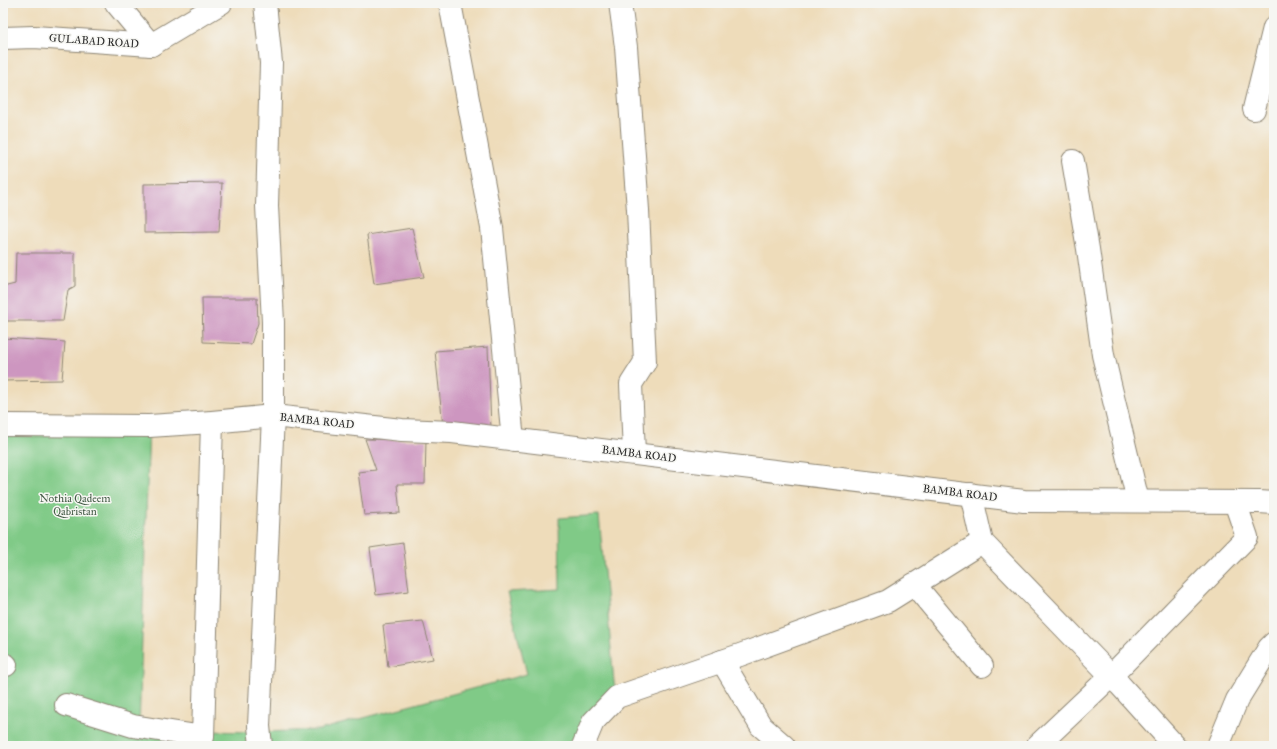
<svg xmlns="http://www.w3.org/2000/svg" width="1277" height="749" viewBox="0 0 1277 749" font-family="'IM FELL Great Primer',serif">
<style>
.green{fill:#80ca87;stroke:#567a59}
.building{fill:#cd96c0}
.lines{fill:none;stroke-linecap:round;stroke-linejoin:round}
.street-casing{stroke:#8c8472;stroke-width:24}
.secondary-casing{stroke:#8c8472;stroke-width:24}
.street{stroke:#fff;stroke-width:22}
.secondary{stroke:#fff;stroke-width:22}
.labels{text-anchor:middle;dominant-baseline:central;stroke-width:3;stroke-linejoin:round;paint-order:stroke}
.street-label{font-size:11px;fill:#2b2b2b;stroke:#f6f6f2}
.park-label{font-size:11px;fill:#445b47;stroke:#f6f6f2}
</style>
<rect width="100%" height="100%" fill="#f6f6f2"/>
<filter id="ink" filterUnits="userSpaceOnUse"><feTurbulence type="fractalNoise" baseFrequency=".025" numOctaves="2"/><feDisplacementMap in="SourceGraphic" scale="8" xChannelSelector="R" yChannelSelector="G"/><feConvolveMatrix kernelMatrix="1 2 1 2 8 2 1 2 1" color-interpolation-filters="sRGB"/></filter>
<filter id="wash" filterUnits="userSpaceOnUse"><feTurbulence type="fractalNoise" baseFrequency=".012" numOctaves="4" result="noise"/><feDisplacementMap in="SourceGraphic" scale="16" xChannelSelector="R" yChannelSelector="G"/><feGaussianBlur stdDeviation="0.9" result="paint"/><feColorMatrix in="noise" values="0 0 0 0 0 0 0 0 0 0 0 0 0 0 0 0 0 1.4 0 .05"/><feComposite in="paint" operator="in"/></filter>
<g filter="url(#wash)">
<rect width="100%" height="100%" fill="#eedcba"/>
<polygon class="green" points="3,425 149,426 139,730 260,732 319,730 527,674 507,592 560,589 559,518 599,515 614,682 617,697 583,746 3,746"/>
<g id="blocks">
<g class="building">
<polygon points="222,183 219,232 144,233 144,184"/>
<polygon points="412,228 424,277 374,284 367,235"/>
<polygon points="16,253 75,253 75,286 68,290 63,321 4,321 3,287 15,284"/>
<polygon points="202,298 257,298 258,323 251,344 203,342"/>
<polygon points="3,338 65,342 62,380 3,381"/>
<polygon points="488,347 491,429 443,426 435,351"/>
<polygon points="365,439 426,440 425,484 397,484 400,513 364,515 358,472 376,470"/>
<polygon points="403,543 409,591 376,595 370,548"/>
<polygon points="423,621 433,659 388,667 383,625"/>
</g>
</g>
</g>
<g filter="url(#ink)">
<use href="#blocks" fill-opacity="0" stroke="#8c8472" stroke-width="1"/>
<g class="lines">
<defs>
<g id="street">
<polyline points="116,3 151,45"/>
<polyline points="450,3 492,228 513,440"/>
<polyline points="620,3 626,47 638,210 645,362 631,384 634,453"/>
<polyline points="1254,109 1274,28"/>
<polyline points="1073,161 1088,249 1103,355 1138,501"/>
<polyline points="3,425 149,426 212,422 273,416 402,430 452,432 1024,501 1259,502 1274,503"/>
<polyline points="971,494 982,542 1120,685 1175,746"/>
<polyline points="914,584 982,666"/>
<polyline points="722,661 761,726 784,746"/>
<polyline points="3,665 6,665"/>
<polyline points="66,705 133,726 203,737 212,422"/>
<polyline points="261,746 259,726 273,416 273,322 267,206 271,63 265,3"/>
<polyline points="583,746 593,722 617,697 740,655 888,601 982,542"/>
<polyline points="1037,746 1111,676 1247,537 1235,502"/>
<polyline points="1218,746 1237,700 1269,648 1274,643"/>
</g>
<polyline id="secondary" points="3,38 34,37 151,45 221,3"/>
</defs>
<use href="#street" class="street-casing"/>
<use href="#secondary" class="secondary-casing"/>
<use href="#street" class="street"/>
<use href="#secondary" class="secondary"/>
</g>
</g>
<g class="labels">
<g class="street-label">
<text transform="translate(94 41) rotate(4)">GULABAD ROAD</text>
<text transform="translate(317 421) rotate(6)">BAMBA ROAD</text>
<text transform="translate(639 454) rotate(7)">BAMBA ROAD</text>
<text transform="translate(960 493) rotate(7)">BAMBA ROAD</text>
</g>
<g class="park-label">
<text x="75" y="498">Nothia Qadeem<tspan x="75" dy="13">Qabristan</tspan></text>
</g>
</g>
<rect width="1277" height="749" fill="none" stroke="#f6f6f2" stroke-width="16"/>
</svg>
